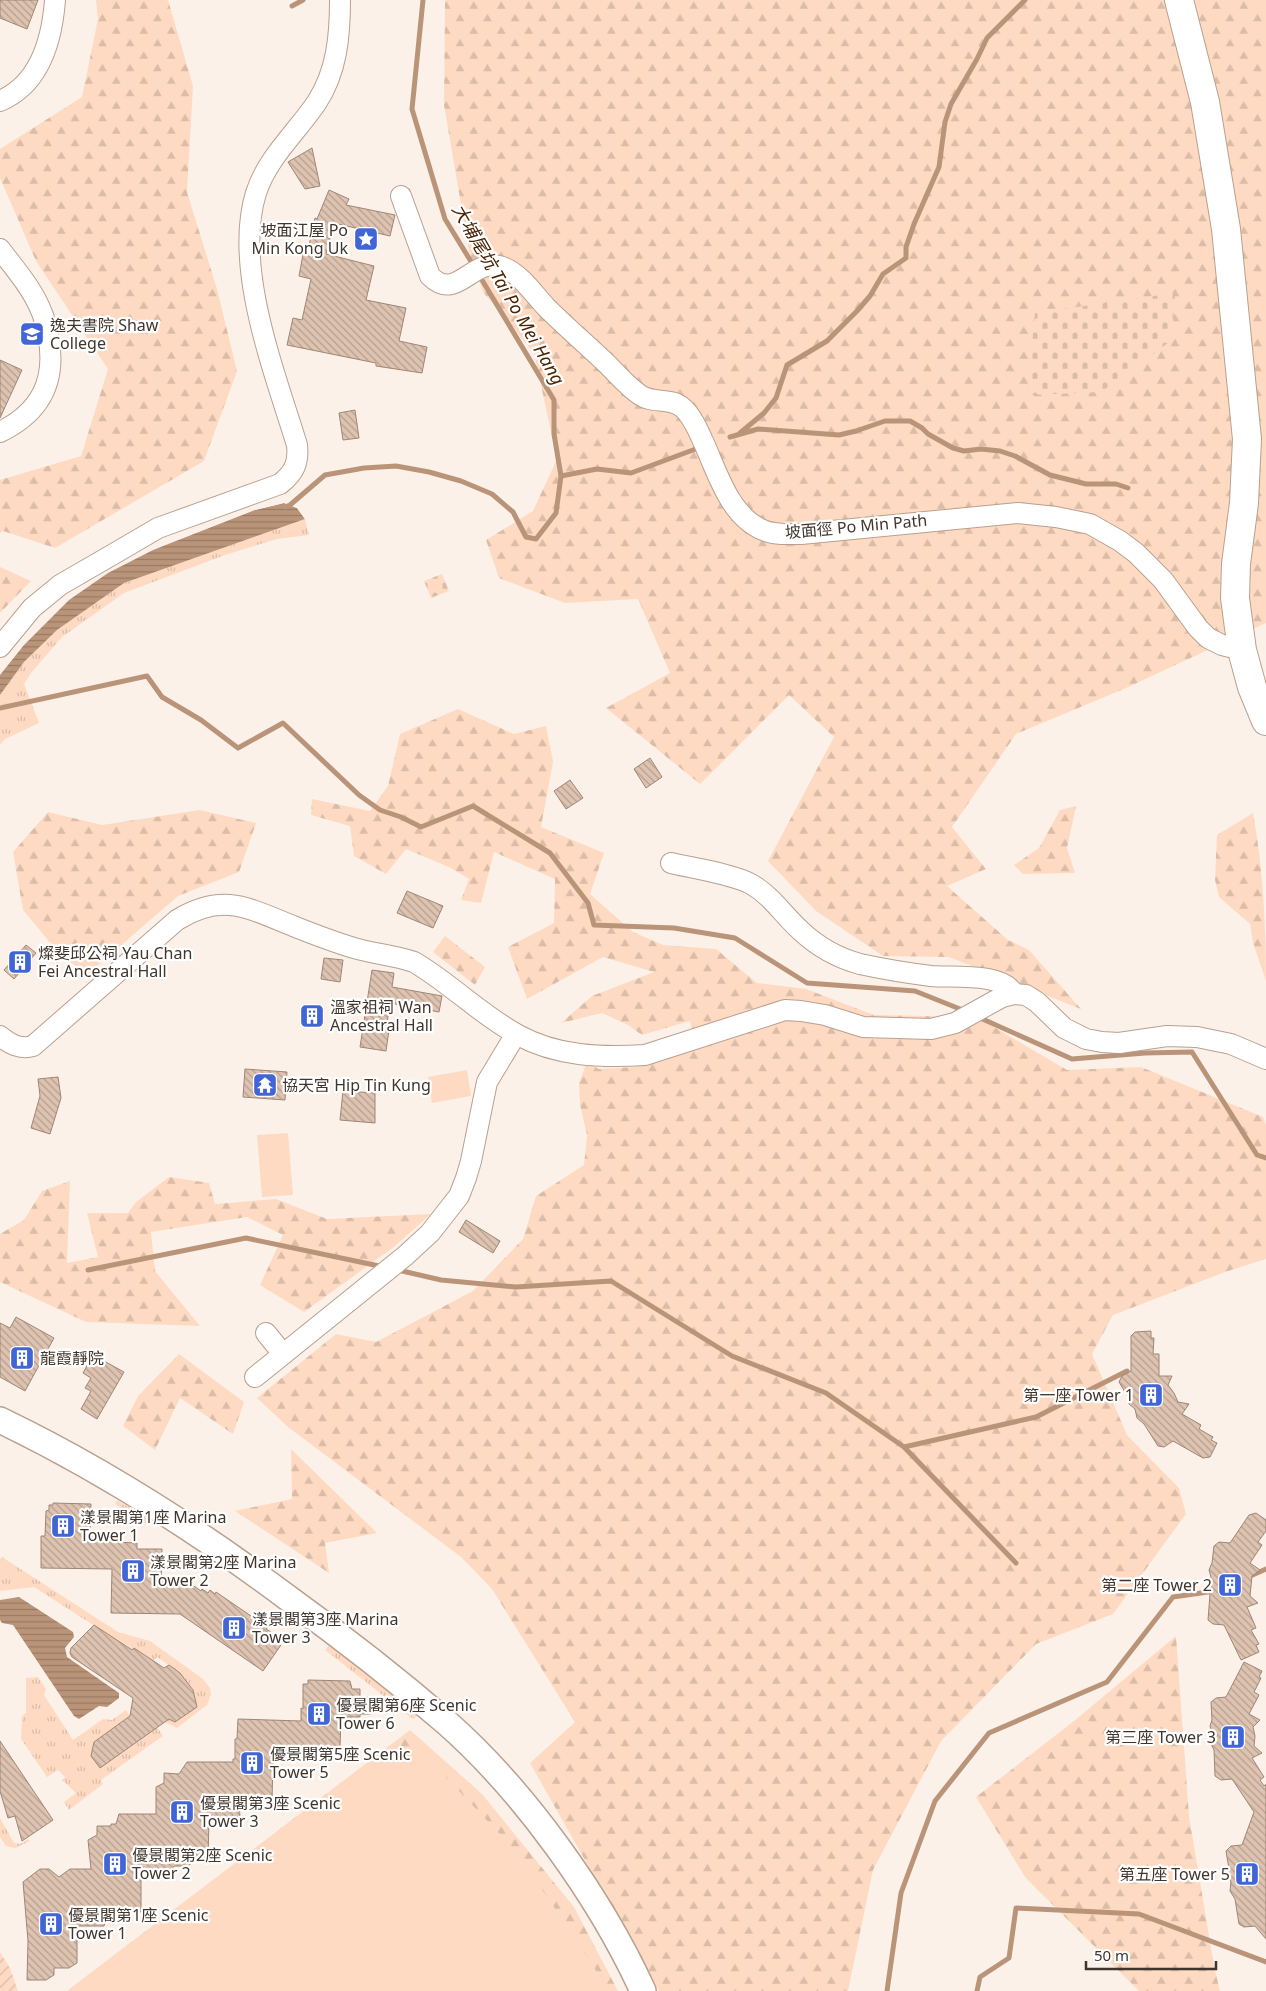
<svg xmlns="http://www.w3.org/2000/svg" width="1266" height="1991" viewBox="0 0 1266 1991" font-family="'Noto Sans','Noto Sans TC',sans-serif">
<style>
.grass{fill:url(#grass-tufts)}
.forest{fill:url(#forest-firs)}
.cemetery{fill:url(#cemetery-stones)}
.park{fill:#fedac2}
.garden{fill:url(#garden-furrows)}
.water{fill:url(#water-rules)}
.pier{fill:#fcf1e9}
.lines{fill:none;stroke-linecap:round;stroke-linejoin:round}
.stream{stroke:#ba9479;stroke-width:5}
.building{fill:url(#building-back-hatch);stroke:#9e8675}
.minor-casing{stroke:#b9a08e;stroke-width:22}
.tertiary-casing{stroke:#b9a08e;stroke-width:28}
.secondary-casing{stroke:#b9a08e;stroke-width:30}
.minor{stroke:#fff;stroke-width:20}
.tertiary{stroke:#fff;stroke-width:25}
.secondary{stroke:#fff;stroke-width:28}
.labels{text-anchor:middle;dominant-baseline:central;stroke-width:4.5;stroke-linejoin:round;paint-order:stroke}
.poi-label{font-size:16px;fill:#3f352d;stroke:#fff;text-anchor:start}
.street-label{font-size:16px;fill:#3f352d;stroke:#fff}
.water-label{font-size:18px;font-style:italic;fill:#492302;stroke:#fff}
</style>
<defs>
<pattern id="grass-tufts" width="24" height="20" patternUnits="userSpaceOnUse" patternTransform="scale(1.25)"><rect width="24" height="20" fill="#fedac2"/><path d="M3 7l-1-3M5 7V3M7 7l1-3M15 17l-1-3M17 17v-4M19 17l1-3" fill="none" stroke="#dbbca7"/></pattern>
<pattern id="forest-firs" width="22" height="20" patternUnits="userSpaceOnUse" patternTransform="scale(1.25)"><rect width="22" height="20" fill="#fedac2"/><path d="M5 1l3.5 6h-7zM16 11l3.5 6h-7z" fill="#dbbca7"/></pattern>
<pattern id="cemetery-stones" width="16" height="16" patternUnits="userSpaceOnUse" patternTransform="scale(1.25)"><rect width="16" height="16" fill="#fedac2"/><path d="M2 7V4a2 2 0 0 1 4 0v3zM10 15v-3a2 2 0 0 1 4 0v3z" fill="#dbbca7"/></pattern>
<pattern id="garden-furrows" width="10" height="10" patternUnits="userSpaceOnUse" patternTransform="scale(1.25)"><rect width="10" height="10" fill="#fedac2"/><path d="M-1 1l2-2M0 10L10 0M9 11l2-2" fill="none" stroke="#dbbca7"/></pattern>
<pattern id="water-rules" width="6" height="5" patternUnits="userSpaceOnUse" patternTransform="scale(1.25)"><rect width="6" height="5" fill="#ba9479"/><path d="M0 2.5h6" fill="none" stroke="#997a64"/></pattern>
<pattern id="building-back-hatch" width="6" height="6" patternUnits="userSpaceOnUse" patternTransform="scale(1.25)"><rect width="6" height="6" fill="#dec3b1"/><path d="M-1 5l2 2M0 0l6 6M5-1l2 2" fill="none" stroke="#b59f90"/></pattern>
</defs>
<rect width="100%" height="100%" fill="#fcf1e9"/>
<g class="grass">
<polygon points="305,519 309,535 277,539 225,555 124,593 62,637 31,673 24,684 39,723 5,739 0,745 0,695 24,662 57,630 124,583"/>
<polygon points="117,1500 151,1521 148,1525 115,1504"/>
<polygon points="2,1557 118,1632 150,1641 203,1679 210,1688 211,1694 207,1705 177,1728 164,1722 169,1719 176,1722 197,1707 193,1689 180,1673 157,1657 154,1661 134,1648 132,1650 34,1587 0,1591 0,1559"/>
<polygon points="329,1645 418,1715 413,1719 325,1650"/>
<polygon points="38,1677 46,1689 44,1695 73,1740 103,1719 112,1720 126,1710 130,1716 94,1742 91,1756 99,1767 157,1727 163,1736 101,1780 103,1784 69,1810 64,1802 76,1793 62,1780 65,1777 58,1770 47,1777 21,1739 22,1716 26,1713 26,1678"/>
<polygon points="0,1818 14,1843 20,1844 28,1839 30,1841 15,1848 6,1846 0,1837"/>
</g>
<g class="forest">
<polygon points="96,0 168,0 193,86 187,192 217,289 237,371 204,461 55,548 3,531 0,533 0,480 81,456 108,369 36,261 0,178 0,149 82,97 98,19"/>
<polygon points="445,0 1266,0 1266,623 1126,688 1016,734 952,827 986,869 947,886 1008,940 1029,950 1081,1009 949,957 883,956 816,911 768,861 834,737 789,695 700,784 606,708 670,673 638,599 565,603 499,578 486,540 533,511 557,459 534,353 483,292 469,251 444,105"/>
<polygon points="0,567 31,581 0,613"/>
<polygon points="458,709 514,734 546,726 553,762 541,827 604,853 590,894 633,932 663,945 716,949 757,983 806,989 874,1015 977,1017 1067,1070 1141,1067 1263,1117 1266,1125 1266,1259 1225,1272 1113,1315 1092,1354 1127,1435 1179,1488 1186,1514 1113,1614 1036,1644 941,1741 873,1870 848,1991 659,1991 530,1763 575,1722 492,1589 461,1557 288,1427 257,1398 336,1334 376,1342 473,1291 523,1239 536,1196 584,1165 587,1135 580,1105 579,1083 587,1062 599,1069 635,1067 695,1047 690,1021 642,1035 628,1025 602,1013 561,1023 592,996 654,972 603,957 527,999 508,947 554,923 555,879 494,852 481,903 461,900 469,879 451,868 406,849 386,874 354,856 350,826 311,815 312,799 370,811 388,786 400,734"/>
<polygon points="1076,806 1067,848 1075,873 1023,874 1014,865 1039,848 1060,810"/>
<polygon points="200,810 256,823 239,872 178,896 89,973 63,958 23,910 13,852 48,812 102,825"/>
<path d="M1253 813C1263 868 1266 925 1266 981L1253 943 1250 924 1219 897 1215 880 1217 835Z"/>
<polygon points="445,936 485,967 475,985 433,952"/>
<polygon points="169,1177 209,1183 215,1204 276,1199 327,1219 431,1214 395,1246 304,1312 260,1285 283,1235 247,1217 151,1232 155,1271 200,1326 86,1322 0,1282 0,1234 24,1220 42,1191 70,1181 67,1263 98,1257 87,1213 128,1213 136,1202"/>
<polygon points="179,1354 244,1402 233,1434 180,1398 155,1450 123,1426 138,1396"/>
<polygon points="291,1449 377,1533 325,1543 329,1573 235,1511 292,1499"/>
<polygon points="1176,1636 1189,1816 1214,1966 1220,1991 1139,1991 1025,1877 976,1797 1074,1721"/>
<polygon points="410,1730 482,1794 574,1907 618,1991 67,1991"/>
</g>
<g class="cemetery">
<polygon points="1175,293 1172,340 1101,392 1027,395 1035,313"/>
<polygon points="442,574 449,591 431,598 424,581"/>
</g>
<g class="park">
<polygon points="467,1070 471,1096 432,1103 428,1077"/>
<polygon points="288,1133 293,1195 262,1197 257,1135"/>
<polygon points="391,1745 422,1752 517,1852 594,1967 606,1991 67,1991"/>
</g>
<polygon class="garden" points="0,1952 10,1968 18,1991 0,1991"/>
<g class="water">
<polygon points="284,503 297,508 305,519 124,583 57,630 24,662 0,695 0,675 24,645 69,600 108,573 153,550 255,510"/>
<polygon points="19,1597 73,1632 74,1637 65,1648 67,1657 119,1693 119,1698 107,1707 99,1706 79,1719 74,1716 13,1625 2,1623 0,1620 0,1600"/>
</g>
<polygon class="pier" points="284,501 298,506 307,518 305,519 297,508 284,503 255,510 261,506"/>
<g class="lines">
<g class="stream">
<polyline points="423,0 412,109 445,219 475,268"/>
<polyline points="292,6 303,0"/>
<polyline points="740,433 764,413 776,398 787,365 827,341 857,311 870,296 883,274 906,258 906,247 914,224 939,167 945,122 951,104 977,59 987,38 1025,0"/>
<polyline points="730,437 758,429 839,435 856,431 885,421 910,421 922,428 928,434 953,448 964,451 981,449 1000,451 1015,456 1050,475 1086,484 1116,484 1128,488"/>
<polyline points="561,476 597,469 631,473 701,447"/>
<polyline points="285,507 290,505 325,475 364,468 396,466 429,472 461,481 492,494 513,512 526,537 536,539 556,513 561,476 554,434 554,400 479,275"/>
<polyline points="0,708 147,676 162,697 201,720 238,748 283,723 359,795 380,810 401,817 421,827 473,806 550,853 588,903 594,925 674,928 735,938 807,983 915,991 965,1011"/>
<polyline points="978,1017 1072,1059 1145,1053 1192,1052 1257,1155 1266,1158"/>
<polyline points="88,1270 246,1238 384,1267"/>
<polyline points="398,1270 441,1280 516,1287 611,1281 732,1356 826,1393 904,1447 1016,1563"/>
<polyline points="904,1447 1036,1417 1127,1371"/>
<polyline points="1248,1577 1266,1569"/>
<polyline points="887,1991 901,1893 935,1801 989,1733 1107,1682 1173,1597 1215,1591"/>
<polyline points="977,1991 980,1977 1009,1958 1016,1908 1139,1914 1266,1962"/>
</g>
</g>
<g class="building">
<polygon points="0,0 38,0 27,29 0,18"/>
<polygon points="312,148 320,186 305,189 288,162"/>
<polygon points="329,190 349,199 346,205 395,215 390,236 334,223 326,254 374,266 366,300 406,308 399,341 427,347 422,373 376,366 376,363 287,345 293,318 302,320 311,279 299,276 304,249 308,250 315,218 317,219"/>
<polygon points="0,360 22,370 0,418"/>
<polygon points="355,410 359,438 343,440 339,413"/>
<polygon points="650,758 662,777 646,788 634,769"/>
<polygon points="570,780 583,798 566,809 554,791"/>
<polygon points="407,891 443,906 433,928 397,913"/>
<polygon points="26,945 36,953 14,979 4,970"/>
<polygon points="324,958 343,960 340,982 321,979"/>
<polygon points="372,970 394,973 392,987 442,996 439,1012 390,1003 386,1030 389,1030 386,1051 360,1047"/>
<polygon points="245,1069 287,1072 285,1100 243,1097"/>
<polygon points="58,1077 61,1098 50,1134 31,1128 40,1096 38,1079"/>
<polygon points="343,1091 375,1093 375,1123 340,1120"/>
<polygon points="466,1220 500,1241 493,1253 459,1232"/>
<polygon points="16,1317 54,1338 25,1391 0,1377 0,1323 10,1328"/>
<polygon points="1151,1331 1151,1338 1154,1338 1153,1354 1159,1354 1159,1376 1172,1376 1168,1385 1174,1393 1178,1402 1189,1404 1182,1414 1201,1425 1199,1429 1213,1437 1211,1440 1217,1443 1210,1457 1203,1458 1173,1441 1164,1447 1158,1446 1144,1424 1137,1418 1135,1409 1129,1404 1128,1397 1119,1382 1122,1376 1131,1371 1131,1336 1135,1332"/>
<polygon points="93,1355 124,1372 97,1419 81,1409 91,1391 85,1388 91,1378 83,1373"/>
<polygon points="53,1503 91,1504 90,1537 113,1537 113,1542 137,1543 137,1549 162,1549 161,1582 188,1582 201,1591 202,1589 208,1593 210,1590 215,1594 216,1592 267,1627 266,1629 271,1632 268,1637 281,1645 263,1671 180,1614 111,1613 112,1569 41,1568 41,1536 45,1536 46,1511 49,1510 49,1505 53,1505"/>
<polygon points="1256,1513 1266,1520 1266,1531 1258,1542 1262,1545 1250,1563 1260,1570 1252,1576 1250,1596 1258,1603 1247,1607 1256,1628 1251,1630 1259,1644 1256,1645 1259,1652 1241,1660 1224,1625 1213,1624 1208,1620 1210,1594 1208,1585 1211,1577 1209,1570 1212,1563 1214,1546 1219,1542 1230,1543 1249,1515"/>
<polygon points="94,1625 132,1650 134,1648 164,1668 169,1665 180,1673 193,1690 197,1707 175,1722 169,1719 100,1768 91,1756 94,1742 130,1716 133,1698 72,1657 70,1653 71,1648"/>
<polygon points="1244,1662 1262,1671 1259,1677 1261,1678 1254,1692 1259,1695 1249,1714 1260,1720 1253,1727 1255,1736 1254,1746 1262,1753 1252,1758 1264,1777 1260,1780 1264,1786 1266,1784 1266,1939 1255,1926 1244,1927 1239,1924 1235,1899 1230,1891 1231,1882 1228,1875 1229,1869 1226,1851 1231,1846 1242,1845 1254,1812 1232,1779 1221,1780 1215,1776 1214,1750 1210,1742 1212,1733 1210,1726 1212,1720 1211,1702 1216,1698 1226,1697"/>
<polygon points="308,1680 350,1681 352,1689 360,1689 360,1697 371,1697 371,1714 360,1714 360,1717 341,1717 340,1747 334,1747 334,1749 305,1749 305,1757 273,1759 272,1801 239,1801 240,1818 209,1818 208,1860 195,1860 188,1866 174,1866 171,1871 141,1871 141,1912 128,1912 120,1918 107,1918 104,1926 77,1926 77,1963 69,1968 54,1968 54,1975 46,1980 27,1980 28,1941 23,1882 40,1869 49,1869 59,1877 70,1869 91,1869 88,1840 97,1835 97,1826 111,1826 111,1824 116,1824 119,1814 156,1814 156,1787 164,1783 164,1773 179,1774 187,1762 233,1762 233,1759 235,1759 235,1739 237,1739 238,1719 301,1721 301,1708 303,1709 303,1684 308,1684"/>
<polygon points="0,1741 53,1820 22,1841 15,1816 8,1818 0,1791"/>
</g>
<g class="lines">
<defs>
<g id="minor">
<path d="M0 101C40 84 52 40 55 0"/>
<path d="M401 196 430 276C458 304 473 253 505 268 521 275 534 294 546 307 566 327 587 345 607 364 618 375 628 387 640 395 653 404 671 397 683 408 692 416 698 430 703 441 717 471 729 516 763 530 774 535 789 534 801 534L1018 513 1056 517 1090 524 1120 541 1136 553 1163 580 1198 628 1208 638 1222 645 1242 650"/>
<path d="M0 249C15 269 33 289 42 313 45 319 46 328 48 335 57 380 41 412 0 432"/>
<path d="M0 647 32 608 60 585 117 552 158 528 280 484C294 473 299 463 297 445 275 373 233 267 256 193 267 158 297 132 317 102 337 71 340 36 340 0"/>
<path d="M671 863C692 868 733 874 751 884 772 896 784 916 801 931 817 946 838 958 860 964 883 969 907 973 931 976 952 978 1003 972 1014 994"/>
<path d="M0 1036C10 1044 20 1050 33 1046L177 920C223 892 248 908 293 926 313 934 334 942 354 948 374 954 394 955 414 962 450 983 481 1015 518 1035 556 1056 601 1058 645 1055L785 1010 801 1011 825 1015 863 1027 931 1029 955 1023 1002 997 1014 994 1026 995 1037 1002 1064 1028 1086 1039 1102 1042 1119 1043 1167 1036 1197 1037 1231 1044 1266 1059"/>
<polyline points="266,1333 283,1354"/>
<polyline points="255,1377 405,1256 430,1233 459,1196 466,1178 471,1161 487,1082 516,1034"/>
</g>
<path id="tertiary" d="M0 1420C102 1469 197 1530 288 1598 342 1637 396 1679 447 1723 524 1791 600 1897 643 1991"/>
<polyline id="secondary" points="1179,0 1205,102 1226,229 1247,439 1244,503 1236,564 1235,598 1242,650 1252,687 1266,721"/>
</defs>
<use href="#minor" class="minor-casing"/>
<use href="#tertiary" class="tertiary-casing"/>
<use href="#secondary" class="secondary-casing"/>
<use href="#minor" class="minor"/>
<use href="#tertiary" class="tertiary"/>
<use href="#secondary" class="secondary"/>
</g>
<defs>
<symbol id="sight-square" viewBox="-11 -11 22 22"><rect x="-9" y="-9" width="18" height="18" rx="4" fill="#4165d7" stroke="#fff"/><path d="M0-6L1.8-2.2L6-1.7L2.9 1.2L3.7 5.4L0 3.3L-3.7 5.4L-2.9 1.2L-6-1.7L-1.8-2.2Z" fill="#fff"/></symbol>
<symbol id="university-square" viewBox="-11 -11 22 22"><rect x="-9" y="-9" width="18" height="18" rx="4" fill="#4165d7" stroke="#fff"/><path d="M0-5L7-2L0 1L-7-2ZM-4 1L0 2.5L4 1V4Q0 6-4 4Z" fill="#fff"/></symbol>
<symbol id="building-square" viewBox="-11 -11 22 22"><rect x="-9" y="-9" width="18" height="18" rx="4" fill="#4165d7" stroke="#fff"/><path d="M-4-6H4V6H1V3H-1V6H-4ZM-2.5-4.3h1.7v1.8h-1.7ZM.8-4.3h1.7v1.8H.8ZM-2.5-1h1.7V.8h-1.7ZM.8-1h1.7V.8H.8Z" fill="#fff"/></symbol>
<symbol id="temple-square" viewBox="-11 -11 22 22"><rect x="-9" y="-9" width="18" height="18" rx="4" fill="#4165d7" stroke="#fff"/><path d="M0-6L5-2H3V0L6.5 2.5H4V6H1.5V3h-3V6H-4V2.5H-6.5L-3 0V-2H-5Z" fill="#fff"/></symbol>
</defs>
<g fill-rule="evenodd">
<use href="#sight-square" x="352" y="225" width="28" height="28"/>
<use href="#university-square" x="18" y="320" width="28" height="28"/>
<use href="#building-square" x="6" y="948" width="28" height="28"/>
<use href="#building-square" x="298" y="1002" width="28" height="28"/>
<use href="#temple-square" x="251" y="1071" width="28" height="28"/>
<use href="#building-square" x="8" y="1344" width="28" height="28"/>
<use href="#building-square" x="1137" y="1381" width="28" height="28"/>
<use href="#building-square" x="49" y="1512" width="28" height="28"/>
<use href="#building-square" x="119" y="1557" width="28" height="28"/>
<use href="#building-square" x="1216" y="1571" width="28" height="28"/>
<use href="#building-square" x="220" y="1614" width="28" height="28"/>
<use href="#building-square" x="305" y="1700" width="28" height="28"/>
<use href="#building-square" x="1219" y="1723" width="28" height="28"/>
<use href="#building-square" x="238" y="1749" width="28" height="28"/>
<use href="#building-square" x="168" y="1798" width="28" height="28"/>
<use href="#building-square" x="101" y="1850" width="28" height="28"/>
<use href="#building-square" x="1233" y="1860" width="28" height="28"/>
<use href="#building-square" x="37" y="1910" width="28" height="28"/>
</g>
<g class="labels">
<g class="poi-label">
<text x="348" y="230" text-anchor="end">坡面江屋 Po<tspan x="348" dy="18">Min Kong Uk</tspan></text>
<text x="50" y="325">逸夫書院 Shaw<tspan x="50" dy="18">College</tspan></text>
<text x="38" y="953">燦斐邱公祠 Yau Chan<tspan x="38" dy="18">Fei Ancestral Hall</tspan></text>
<text x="330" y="1007">溫家祖祠 Wan<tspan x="330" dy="18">Ancestral Hall</tspan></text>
<text x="282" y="1085">協天宮 Hip Tin Kung</text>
<text x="40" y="1358">龍霞靜院</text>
<text x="1134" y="1395" text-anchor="end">第一座 Tower 1</text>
<text x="80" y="1517">漾景閣第1座 Marina<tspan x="80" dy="18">Tower 1</tspan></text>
<text x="150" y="1562">漾景閣第2座 Marina<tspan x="150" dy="18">Tower 2</tspan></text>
<text x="1212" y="1585" text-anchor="end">第二座 Tower 2</text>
<text x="252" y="1619">漾景閣第3座 Marina<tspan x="252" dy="18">Tower 3</tspan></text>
<text x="336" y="1705">優景閣第6座 Scenic<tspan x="336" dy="18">Tower 6</tspan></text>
<text x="1216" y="1737" text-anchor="end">第三座 Tower 3</text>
<text x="270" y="1754">優景閣第5座 Scenic<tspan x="270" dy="18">Tower 5</tspan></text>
<text x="200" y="1803">優景閣第3座 Scenic<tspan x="200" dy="18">Tower 3</tspan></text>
<text x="132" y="1855">優景閣第2座 Scenic<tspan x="132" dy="18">Tower 2</tspan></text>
<text x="1230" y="1874" text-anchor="end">第五座 Tower 5</text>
<text x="68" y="1915">優景閣第1座 Scenic<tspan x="68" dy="18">Tower 1</tspan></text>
</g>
<g class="street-label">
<text transform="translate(856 526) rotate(-5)">坡面徑 Po Min Path</text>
</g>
<g class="water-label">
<text transform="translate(509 294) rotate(60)">大埔尾坑 Tai Po Mei Hang</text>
</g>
</g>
<path d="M1086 1961v8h130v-8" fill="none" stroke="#3f352d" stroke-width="2.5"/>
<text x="1094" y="1961" font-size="15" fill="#3f352d" stroke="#ffffff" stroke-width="4" paint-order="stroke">50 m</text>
</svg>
